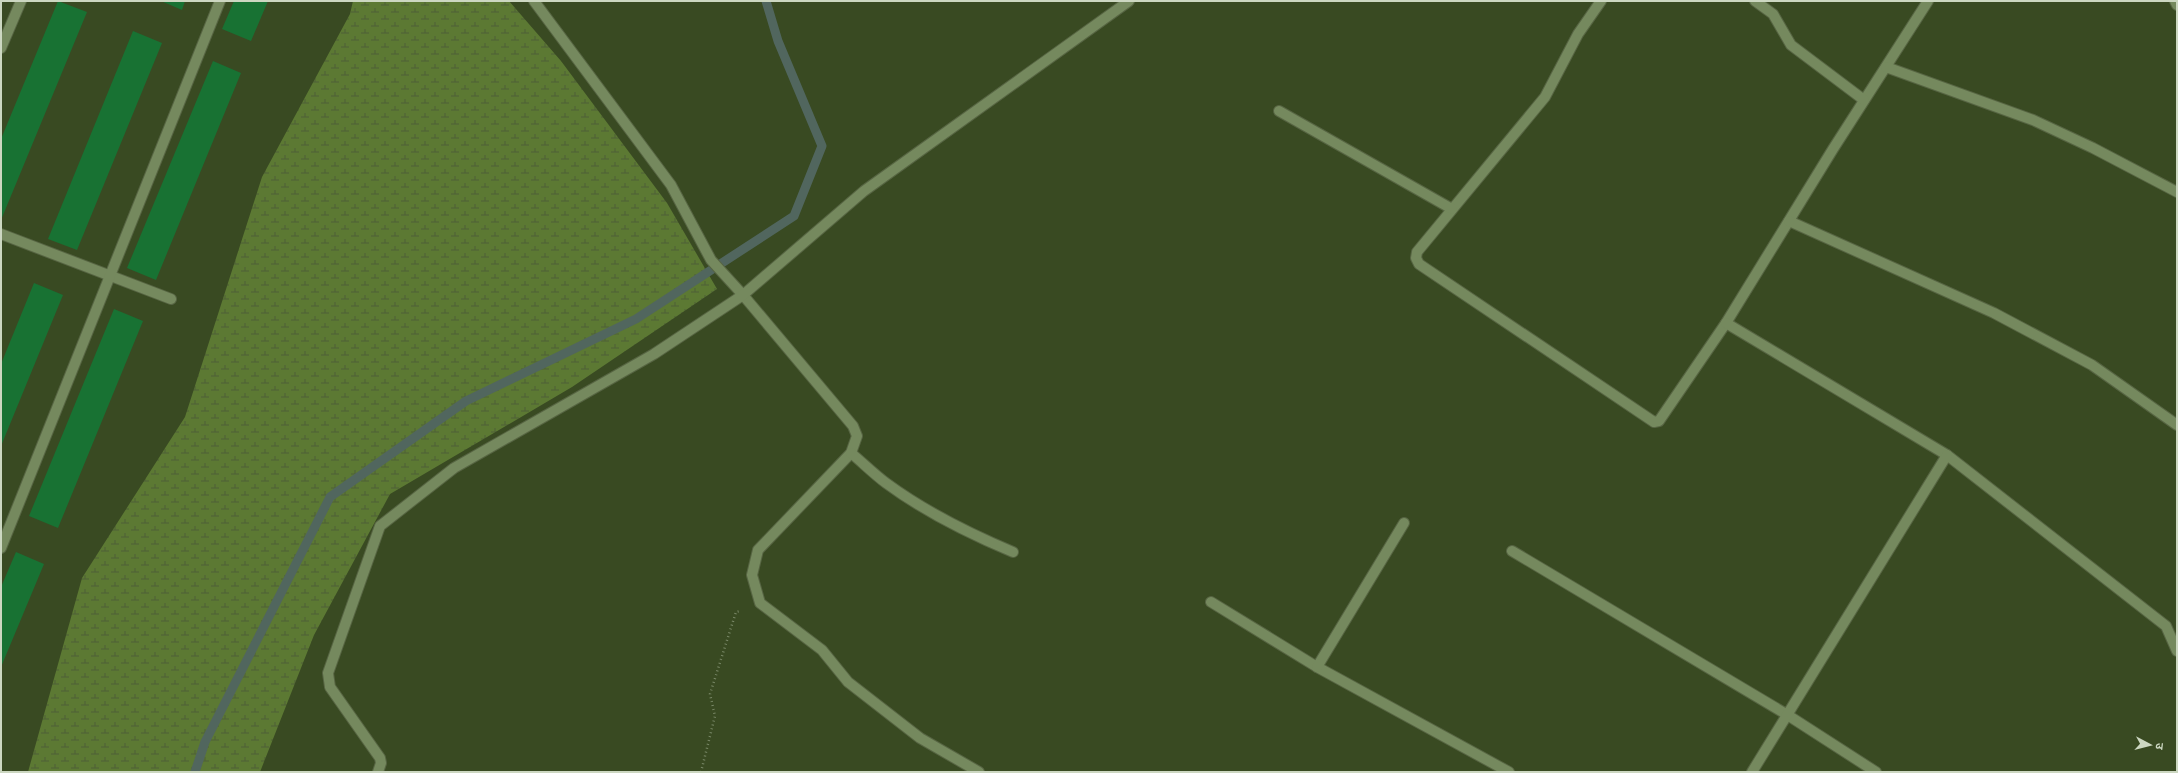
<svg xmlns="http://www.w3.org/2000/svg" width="2178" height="773" viewBox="0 0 2178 773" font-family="Manrope,'Noto Sans Devanagari',sans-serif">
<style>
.wetland{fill:url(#wetland-marsh)}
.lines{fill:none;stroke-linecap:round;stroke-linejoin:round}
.stream{stroke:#51665e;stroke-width:9}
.building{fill:#187233}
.street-casing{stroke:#576543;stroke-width:12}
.path{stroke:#788766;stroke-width:2.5;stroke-dasharray:1 3;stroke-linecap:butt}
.street{stroke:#75895e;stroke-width:10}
</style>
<defs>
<pattern id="wetland-marsh" width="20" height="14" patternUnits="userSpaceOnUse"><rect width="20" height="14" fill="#5c7933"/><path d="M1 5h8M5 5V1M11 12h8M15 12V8" fill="none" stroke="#4e5f36"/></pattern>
</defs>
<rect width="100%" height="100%" fill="#394a22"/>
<polygon class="wetland" points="353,1 509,1 561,61 667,203 717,289 572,387 390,494 314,635 260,772 28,772 82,578 185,417 262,177 350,14"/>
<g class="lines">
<polyline class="stream" points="195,772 205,742 330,497 466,401 636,319 794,216 822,146 778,41 766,1"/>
</g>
<g class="building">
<polygon points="58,1 87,12 1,220 1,139"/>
<polygon points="161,1 185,1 182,10"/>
<polygon points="234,1 268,1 251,41 222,29"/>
<polygon points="133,31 162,43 77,250 48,239"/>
<polygon points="213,61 241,73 156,280 127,268"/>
<polygon points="34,283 63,295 1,446 1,364"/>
<polygon points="114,309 143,321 58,528 29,516"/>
<polygon points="16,552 44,564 1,667 1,587"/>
</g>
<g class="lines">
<defs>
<g id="street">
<polyline points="534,1 671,185 711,260 743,295 853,426 857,436 851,453 758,550 752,575 760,603 822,650 848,682 920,738 979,772"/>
<polyline points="1601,1 1578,34 1545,97 1417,252 1416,258 1419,264 1654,422 1659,421 1726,323 1833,149 1928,1"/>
<polyline points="1755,1 1773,14 1791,45 1864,100"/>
<polyline points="2175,1 2177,5"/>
<polyline points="1,48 21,1"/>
<polyline points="1886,67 2033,120 2093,148 2177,192"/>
<polyline points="1279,111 1452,209"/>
<polyline points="1789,221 1994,313 2092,365 2177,425"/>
<polyline points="1,234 171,299"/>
<polyline points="1726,323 1947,455 2166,626 2177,651"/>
<path d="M851 453C863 463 874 474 886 483 924 511 970 534 1013 552"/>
<polyline points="1,548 220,1"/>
<polyline points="1512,551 1786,714 1876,772"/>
<polyline points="1211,602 1317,667 1509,772"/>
<polyline points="1317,667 1404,523"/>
<polyline points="378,772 381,763 380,758 330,687 328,673 380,526 454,468 654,354 743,295 864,191 1129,1"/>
<polyline points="1752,772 1947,455"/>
</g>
</defs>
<use href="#street" class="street-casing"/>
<polyline class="path" points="701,772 715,716 710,694 736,612 740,611"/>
<use href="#street" class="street"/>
</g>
<rect width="2178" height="773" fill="none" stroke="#ccd7c1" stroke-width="4"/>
<g transform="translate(2150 745) rotate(97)" stroke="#394a22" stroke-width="3" paint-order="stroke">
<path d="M0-3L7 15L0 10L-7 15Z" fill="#ccd7c1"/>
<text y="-6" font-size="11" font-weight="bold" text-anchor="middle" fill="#ccd7c1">उ</text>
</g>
</svg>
